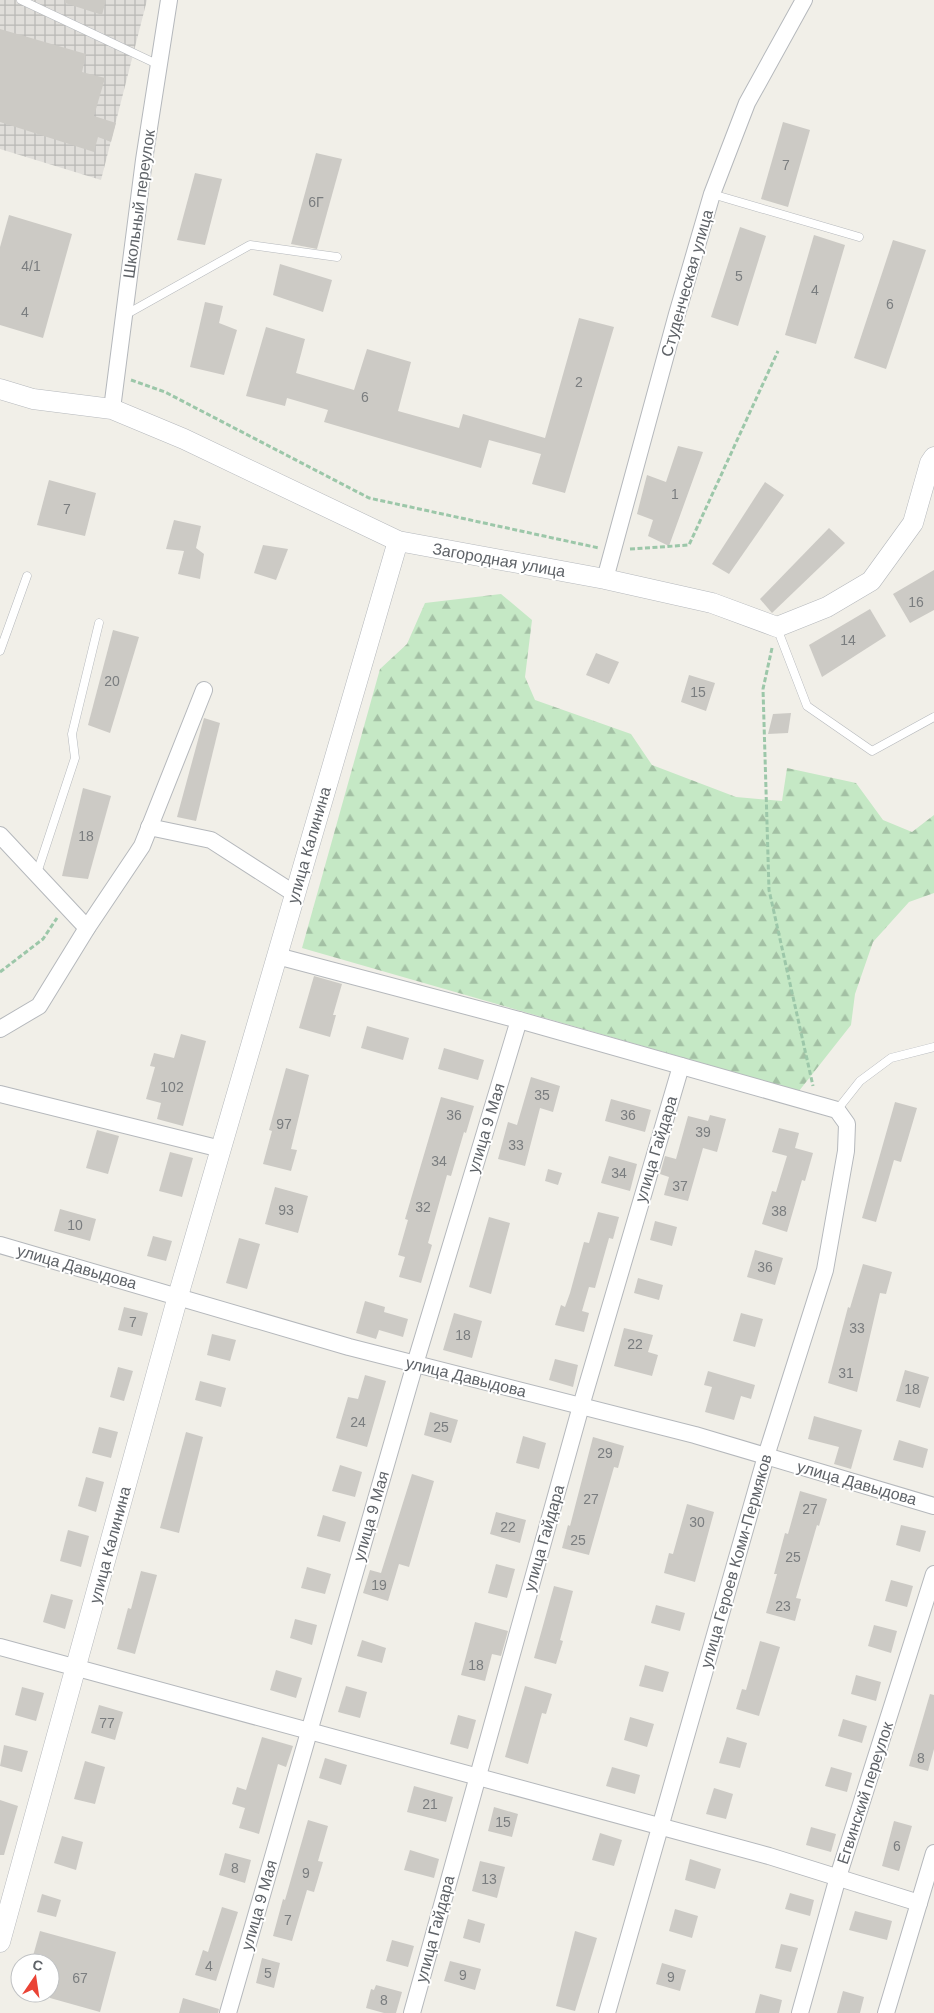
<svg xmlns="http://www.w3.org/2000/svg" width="934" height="2013" viewBox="0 0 934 2013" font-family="Helvetica,sans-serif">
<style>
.industrial{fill:url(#industrial-grid)}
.forest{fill:url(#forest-firs)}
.building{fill:#cccac5}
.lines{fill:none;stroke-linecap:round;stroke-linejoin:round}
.service-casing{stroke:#b5b8bc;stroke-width:9}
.minor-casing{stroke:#b5b8bc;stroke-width:18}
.tertiary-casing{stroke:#b5b8bc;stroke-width:21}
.path{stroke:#9cc7a9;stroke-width:3;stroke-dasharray:5 2.5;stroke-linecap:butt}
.service{stroke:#fff;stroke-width:8}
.minor{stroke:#fff;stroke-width:16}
.tertiary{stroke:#fff;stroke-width:20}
.labels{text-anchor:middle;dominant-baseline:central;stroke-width:4;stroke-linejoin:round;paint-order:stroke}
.number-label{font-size:14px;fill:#7a7d7f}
.street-label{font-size:16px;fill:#5f6368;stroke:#fff}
</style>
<defs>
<pattern id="industrial-grid" width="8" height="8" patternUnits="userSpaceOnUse" patternTransform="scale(1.25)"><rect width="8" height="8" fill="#e0deda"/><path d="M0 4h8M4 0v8" fill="none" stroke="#b9b8b5"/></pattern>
<pattern id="forest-firs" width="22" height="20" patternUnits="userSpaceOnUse" patternTransform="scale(1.25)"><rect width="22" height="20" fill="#c5e8c5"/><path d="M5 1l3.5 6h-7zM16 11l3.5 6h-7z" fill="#a3c0a4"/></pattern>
</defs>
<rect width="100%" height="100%" fill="#f1efe8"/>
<polygon class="industrial" points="0,0 147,0 101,180 0,149"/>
<polygon class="forest" points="501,594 532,620 525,677 535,700 631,734 652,765 736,797 782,801 787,768 856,783 883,820 912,832 934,815 934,893 909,902 873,942 855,994 851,1025 799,1091 302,948 380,669 407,644 425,603"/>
<g class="building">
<polygon points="65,0 106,0 102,15 65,3"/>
<polygon points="0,29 86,54 82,72 105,78 94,116 116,123 111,142 98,137 94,152 0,122"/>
<polygon points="783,122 810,130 788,207 761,199"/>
<polygon points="316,153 342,159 317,249 291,244"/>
<polygon points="195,173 222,179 205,245 177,240"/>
<polygon points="9,215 72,234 43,338 0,325 0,247"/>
<polygon points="740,227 766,236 738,326 711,317"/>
<polygon points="814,235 845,245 816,344 785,335"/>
<polygon points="893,240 926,250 886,369 854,358"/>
<polygon points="280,264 332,280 323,312 273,295"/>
<polygon points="205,302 223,306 219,323 237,330 224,375 190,367"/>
<polygon points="579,318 614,327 565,493 532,484 541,454 489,440 481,468 324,422 328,410 287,398 285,406 246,396 266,327 305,339 296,373 354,390 367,349 411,362 398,411 459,428 463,414 545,438"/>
<polygon points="678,446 703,452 669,546 648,536 653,520 637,514 647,475 666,482"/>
<polygon points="49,480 96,493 85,536 37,525"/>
<polygon points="765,482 784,495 729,574 712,564"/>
<polygon points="174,520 201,526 196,548 204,554 200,579 178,574 184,551 166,549"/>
<polygon points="829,528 845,543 772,613 760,599"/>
<polygon points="263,545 288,549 276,580 254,573"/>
<polygon points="934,570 934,610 910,623 893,594"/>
<polygon points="870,609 886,636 822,677 809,645"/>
<polygon points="113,630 139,637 110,733 88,725"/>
<polygon points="596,653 619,662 609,684 586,675"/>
<polygon points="689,675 715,683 706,711 681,702"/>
<polygon points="791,713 788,733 768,734 773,714"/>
<polygon points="204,718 220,723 196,821 177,817"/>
<polygon points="83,788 111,796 88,879 62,876"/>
<polygon points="314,976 342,984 333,1015 336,1015 330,1037 299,1028"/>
<polygon points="367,1026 409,1038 403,1060 361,1048"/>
<polygon points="181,1034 206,1041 183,1126 157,1119 161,1103 146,1099 155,1067 150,1066 154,1053 174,1058"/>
<polygon points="444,1048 484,1060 478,1080 438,1069"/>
<polygon points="286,1068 309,1075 291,1149 297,1150 291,1171 263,1164 272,1131 269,1130"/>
<polygon points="531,1077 560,1086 553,1112 540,1108 525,1166 498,1159 508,1122 517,1125"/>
<polygon points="441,1097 474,1106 466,1133 464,1132 451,1176 447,1175 428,1243 432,1245 421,1283 399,1277 405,1257 398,1255 408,1220 405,1219"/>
<polygon points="611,1099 651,1110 645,1132 605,1121"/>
<polygon points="895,1102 917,1108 901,1162 894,1160 876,1222 862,1218"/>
<polygon points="710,1115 726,1119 717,1152 703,1148 688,1201 664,1195 669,1177 660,1174 665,1156 676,1159 688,1116 708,1121"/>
<polygon points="779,1128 799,1133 795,1148 813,1153 805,1181 802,1180 787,1232 762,1224 772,1191 776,1192 787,1156 772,1152"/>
<polygon points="97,1130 119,1136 108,1174 86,1168"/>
<polygon points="170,1152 193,1158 182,1197 159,1191"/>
<polygon points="609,1156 637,1164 630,1191 601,1183"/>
<polygon points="548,1169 562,1173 558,1185 545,1181"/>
<polygon points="275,1187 308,1196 298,1233 265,1224"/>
<polygon points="60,1209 96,1219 90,1241 54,1231"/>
<polygon points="598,1212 619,1217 613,1239 609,1238 595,1288 589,1287 582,1311 589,1313 584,1332 555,1325 561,1305 565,1307 570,1293 584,1242 589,1243"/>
<polygon points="489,1217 510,1223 491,1294 469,1287"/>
<polygon points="655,1221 677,1227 672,1246 650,1240"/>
<polygon points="153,1236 172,1241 166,1261 147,1256"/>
<polygon points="239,1238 260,1244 247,1289 226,1283"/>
<polygon points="755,1250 783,1258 775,1285 747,1277"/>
<polygon points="863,1264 892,1272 886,1294 880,1293 857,1392 828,1383 848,1307 850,1308"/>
<polygon points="638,1278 663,1285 659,1300 634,1293"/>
<polygon points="365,1301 385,1307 384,1312 408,1319 403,1337 379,1330 376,1339 356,1333"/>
<polygon points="124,1307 148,1313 142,1336 118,1330"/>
<polygon points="454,1313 482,1321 472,1358 443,1350"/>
<polygon points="741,1313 763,1319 755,1347 733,1341"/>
<polygon points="624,1328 653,1335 648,1352 658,1355 652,1376 614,1366"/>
<polygon points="212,1334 236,1340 230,1361 207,1355"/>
<polygon points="555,1359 578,1365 573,1387 549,1380"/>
<polygon points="118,1367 133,1371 124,1401 110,1397"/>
<polygon points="905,1370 929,1377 920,1408 896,1401"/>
<polygon points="708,1371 755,1385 751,1399 741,1396 734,1420 705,1412 712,1387 704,1385"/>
<polygon points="365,1375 386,1381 367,1447 336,1438 348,1397 358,1399"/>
<polygon points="200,1381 226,1388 221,1407 195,1400"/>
<polygon points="430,1412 458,1420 451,1443 424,1435"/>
<polygon points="814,1416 862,1430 851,1469 834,1464 839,1447 808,1439"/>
<polygon points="99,1427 118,1432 111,1458 92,1453"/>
<polygon points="186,1432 203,1437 179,1533 160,1528"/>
<polygon points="523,1436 546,1443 539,1469 516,1463"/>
<polygon points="593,1437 624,1446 618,1468 614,1467 589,1555 562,1548 568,1525 570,1526"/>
<polygon points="899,1440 928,1449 923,1468 893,1460"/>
<polygon points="340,1465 362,1472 355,1497 332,1491"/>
<polygon points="412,1474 434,1481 409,1567 399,1564 388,1601 363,1593 370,1570 381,1573"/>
<polygon points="86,1477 104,1482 96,1512 78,1506"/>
<polygon points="800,1491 827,1499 819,1526 817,1525 796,1598 801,1599 795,1621 766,1613 777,1574 774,1574 785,1533 788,1534"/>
<polygon points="687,1504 714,1512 695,1582 664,1573 669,1553 673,1554"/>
<polygon points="496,1512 526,1520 520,1543 490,1534"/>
<polygon points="323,1515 346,1522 340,1542 317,1536"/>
<polygon points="901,1525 926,1531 920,1552 896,1545"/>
<polygon points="68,1530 89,1536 81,1567 60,1561"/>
<polygon points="496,1564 515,1569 507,1598 488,1593"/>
<polygon points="307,1567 331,1574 325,1594 301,1588"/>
<polygon points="141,1571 157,1575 135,1654 117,1649 128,1608 131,1609"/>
<polygon points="891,1580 913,1586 907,1607 885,1601"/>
<polygon points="554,1586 573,1591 560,1640 563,1641 556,1664 534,1658"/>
<polygon points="51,1594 73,1600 65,1629 43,1622"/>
<polygon points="656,1605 685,1613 680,1631 651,1623"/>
<polygon points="295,1619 317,1625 312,1645 290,1638"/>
<polygon points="475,1622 508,1631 501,1656 492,1654 485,1681 461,1675"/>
<polygon points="874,1625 897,1631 891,1653 868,1646"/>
<polygon points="362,1640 386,1648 382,1663 357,1656"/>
<polygon points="760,1641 780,1647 759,1716 736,1709 742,1689 746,1690"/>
<polygon points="645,1665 669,1672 663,1692 639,1686"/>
<polygon points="276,1670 302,1678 296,1698 270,1690"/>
<polygon points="856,1675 881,1682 876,1701 851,1694"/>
<polygon points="346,1686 367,1692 360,1718 338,1712"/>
<polygon points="525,1686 552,1694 546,1714 542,1713 528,1764 505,1757"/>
<polygon points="22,1687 44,1693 36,1721 15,1715"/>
<polygon points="930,1694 934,1695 934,1749 928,1771 909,1766"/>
<polygon points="99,1705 123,1712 115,1740 91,1733"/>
<polygon points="458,1715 476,1720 468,1749 450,1744"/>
<polygon points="630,1717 654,1724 647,1747 624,1740"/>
<polygon points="843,1719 867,1726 862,1743 838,1736"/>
<polygon points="262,1737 293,1746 286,1767 278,1764 259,1834 239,1828 245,1808 232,1804 237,1787 246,1790"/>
<polygon points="727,1737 747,1743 740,1768 719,1763"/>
<polygon points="4,1745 28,1751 22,1772 0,1766"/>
<polygon points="325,1758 347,1765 341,1785 319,1778"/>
<polygon points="85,1761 105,1767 95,1804 74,1799"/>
<polygon points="612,1767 640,1775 635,1794 606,1786"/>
<polygon points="831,1767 852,1773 847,1792 825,1786"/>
<polygon points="414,1786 453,1797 446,1822 407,1812"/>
<polygon points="714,1788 733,1794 726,1819 706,1814"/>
<polygon points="0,1800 18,1806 4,1855 0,1855"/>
<polygon points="494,1807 518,1814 512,1837 488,1831"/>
<polygon points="308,1820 328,1826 318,1861 323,1862 314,1892 307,1890 292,1941 273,1936 283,1899 285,1900"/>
<polygon points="894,1821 912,1826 899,1871 882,1866"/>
<polygon points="811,1827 836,1834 831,1852 806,1845"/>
<polygon points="600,1833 622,1840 614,1866 592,1860"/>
<polygon points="62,1836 83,1842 76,1870 54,1863"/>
<polygon points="410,1850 439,1859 434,1878 404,1870"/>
<polygon points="225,1853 251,1860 245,1883 219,1875"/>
<polygon points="690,1859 721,1869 715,1889 685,1880"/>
<polygon points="480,1861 505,1867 497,1898 472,1891"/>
<polygon points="790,1893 814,1900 810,1916 785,1909"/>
<polygon points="42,1894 61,1900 56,1917 37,1912"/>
<polygon points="222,1907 238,1912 216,1981 195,1975 203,1950 208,1952"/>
<polygon points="675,1909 698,1916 692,1938 669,1931"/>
<polygon points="855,1911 892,1921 887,1940 849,1930"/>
<polygon points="468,1919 485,1924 480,1943 463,1938"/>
<polygon points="40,1931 116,1952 100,2012 50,1998 50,1963 31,1963"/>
<polygon points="575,1931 597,1938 575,2011 556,2006"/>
<polygon points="392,1940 414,1946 408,1967 386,1961"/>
<polygon points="781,1944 798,1948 791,1972 775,1968"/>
<polygon points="262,1958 280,1963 274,1988 256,1983"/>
<polygon points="450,1961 481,1969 475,1990 444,1981"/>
<polygon points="662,1963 686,1970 680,1991 656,1984"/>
<polygon points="376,1985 402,1992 396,2013 384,2013 366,2008 371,1989 374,1990"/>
<polygon points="843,1991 864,1997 860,2013 837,2013"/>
<polygon points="760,1994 782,2000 779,2013 755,2013"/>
<polygon points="183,1998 219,2009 218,2013 179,2013"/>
</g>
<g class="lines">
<defs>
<g id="service">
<polyline points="21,0 159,65"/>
<polyline points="712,194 859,237"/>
<polyline points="125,315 250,245 337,257"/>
<polyline points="777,628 807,706 872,751 934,717"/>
<polyline points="0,651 27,576"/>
<polyline points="37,873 75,758 72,734 99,623"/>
<polyline points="837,1110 860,1081 891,1058 934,1047"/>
</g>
<g id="minor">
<polyline points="112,409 144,160 169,0"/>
<polyline points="605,579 677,314 712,194 747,103 804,0"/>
<polyline points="149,827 211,840 295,894"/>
<polyline points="0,835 87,928"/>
<polyline points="277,956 519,1020 837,1110 847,1124 846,1151 825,1270 766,1456 607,2013"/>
<polyline points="0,1029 39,1006 87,928 142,846 204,690"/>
<polyline points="0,1094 221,1149"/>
<polyline points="0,1245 349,1347 695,1435 934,1506"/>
<polyline points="0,1647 769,1856 919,1903"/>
<polyline points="228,2013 415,1364 519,1020"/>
<polyline points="412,2013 581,1406 681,1066"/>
<polyline points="800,2013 838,1877 934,1574"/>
<polyline points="886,2013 934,1853"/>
</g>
<g id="tertiary">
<polyline points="0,389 33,399 112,409 184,439 398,541 605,579 712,603 777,627 827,607 871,581 913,523 930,463 934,457"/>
<polyline points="0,1942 178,1296 398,541"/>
</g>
</defs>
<use href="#service" class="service-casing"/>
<use href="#minor" class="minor-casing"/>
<use href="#tertiary" class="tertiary-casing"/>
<g class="path">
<polyline points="131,380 165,392 369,498 599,548"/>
<polyline points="630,549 689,545 778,351"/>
<polyline points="772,648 763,689 769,890 813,1086"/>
<polyline points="0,972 43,939 57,918"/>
</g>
<use href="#service" class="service"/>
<use href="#minor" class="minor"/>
<use href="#tertiary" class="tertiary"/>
</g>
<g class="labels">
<g class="number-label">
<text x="786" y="165">7</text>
<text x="316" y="202">6Г</text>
<text x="31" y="266">4/1</text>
<text x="739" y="276">5</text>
<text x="815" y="290">4</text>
<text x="890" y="304">6</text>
<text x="25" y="312">4</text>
<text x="579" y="382">2</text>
<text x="365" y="397">6</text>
<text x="675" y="494">1</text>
<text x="67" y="509">7</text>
<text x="916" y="602">16</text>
<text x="848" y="640">14</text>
<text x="112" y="681">20</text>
<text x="698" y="692">15</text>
<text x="86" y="836">18</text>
<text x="172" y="1087">102</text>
<text x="542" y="1095">35</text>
<text x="454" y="1115">36</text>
<text x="628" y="1115">36</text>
<text x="284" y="1124">97</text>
<text x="703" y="1132">39</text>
<text x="516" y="1145">33</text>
<text x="439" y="1161">34</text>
<text x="619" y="1173">34</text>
<text x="680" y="1186">37</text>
<text x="423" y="1207">32</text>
<text x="286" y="1210">93</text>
<text x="779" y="1211">38</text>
<text x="75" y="1225">10</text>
<text x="765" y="1267">36</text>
<text x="133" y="1322">7</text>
<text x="857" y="1328">33</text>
<text x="463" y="1335">18</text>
<text x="635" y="1344">22</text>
<text x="846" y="1373">31</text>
<text x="912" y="1389">18</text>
<text x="358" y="1422">24</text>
<text x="441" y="1427">25</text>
<text x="605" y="1453">29</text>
<text x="591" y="1499">27</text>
<text x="810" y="1509">27</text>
<text x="697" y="1522">30</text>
<text x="508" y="1527">22</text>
<text x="578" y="1540">25</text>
<text x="793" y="1557">25</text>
<text x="379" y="1585">19</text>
<text x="783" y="1606">23</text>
<text x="476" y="1665">18</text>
<text x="107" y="1723">77</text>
<text x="921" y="1758">8</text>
<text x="430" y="1804">21</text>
<text x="503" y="1822">15</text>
<text x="897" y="1846">6</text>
<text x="235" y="1868">8</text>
<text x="306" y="1873">9</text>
<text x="489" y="1879">13</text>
<text x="288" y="1920">7</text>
<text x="209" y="1966">4</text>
<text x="268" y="1973">5</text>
<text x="463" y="1975">9</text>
<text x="671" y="1977">9</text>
<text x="80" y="1978">67</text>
<text x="384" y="2000">8</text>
</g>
<g class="street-label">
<text transform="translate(139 204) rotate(-82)">Школьный переулок</text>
<text transform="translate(687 283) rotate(-74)">Студенческая улица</text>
<text transform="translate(499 560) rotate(10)">Загородная улица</text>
<text transform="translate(309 845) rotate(-74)">улица Калинина</text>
<text transform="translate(486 1128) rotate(-73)">улица 9 Мая</text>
<text transform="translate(656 1149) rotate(-73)">улица Гайдара</text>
<text transform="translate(77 1267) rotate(16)">улица Давыдова</text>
<text transform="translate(466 1377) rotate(14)">улица Давыдова</text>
<text transform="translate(857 1483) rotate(16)">улица Давыдова</text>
<text transform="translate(371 1516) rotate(-74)">улица 9 Мая</text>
<text transform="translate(544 1538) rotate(-74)">улица Гайдара</text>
<text transform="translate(110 1545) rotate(-75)">улица Калинина</text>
<text transform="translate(736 1561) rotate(-74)">улица Героев Коми-Пермяков</text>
<text transform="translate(865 1793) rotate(-72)">Егвинский переулок</text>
<text transform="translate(259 1905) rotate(-74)">улица 9 Мая</text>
<text transform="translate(435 1929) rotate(-75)">улица Гайдара</text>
</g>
</g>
<g transform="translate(35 1978) rotate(13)"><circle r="24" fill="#ffffff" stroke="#bfc1c3"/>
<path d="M0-4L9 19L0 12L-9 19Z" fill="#ea4335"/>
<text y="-8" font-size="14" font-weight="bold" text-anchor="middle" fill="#5f6368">С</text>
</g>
</svg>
